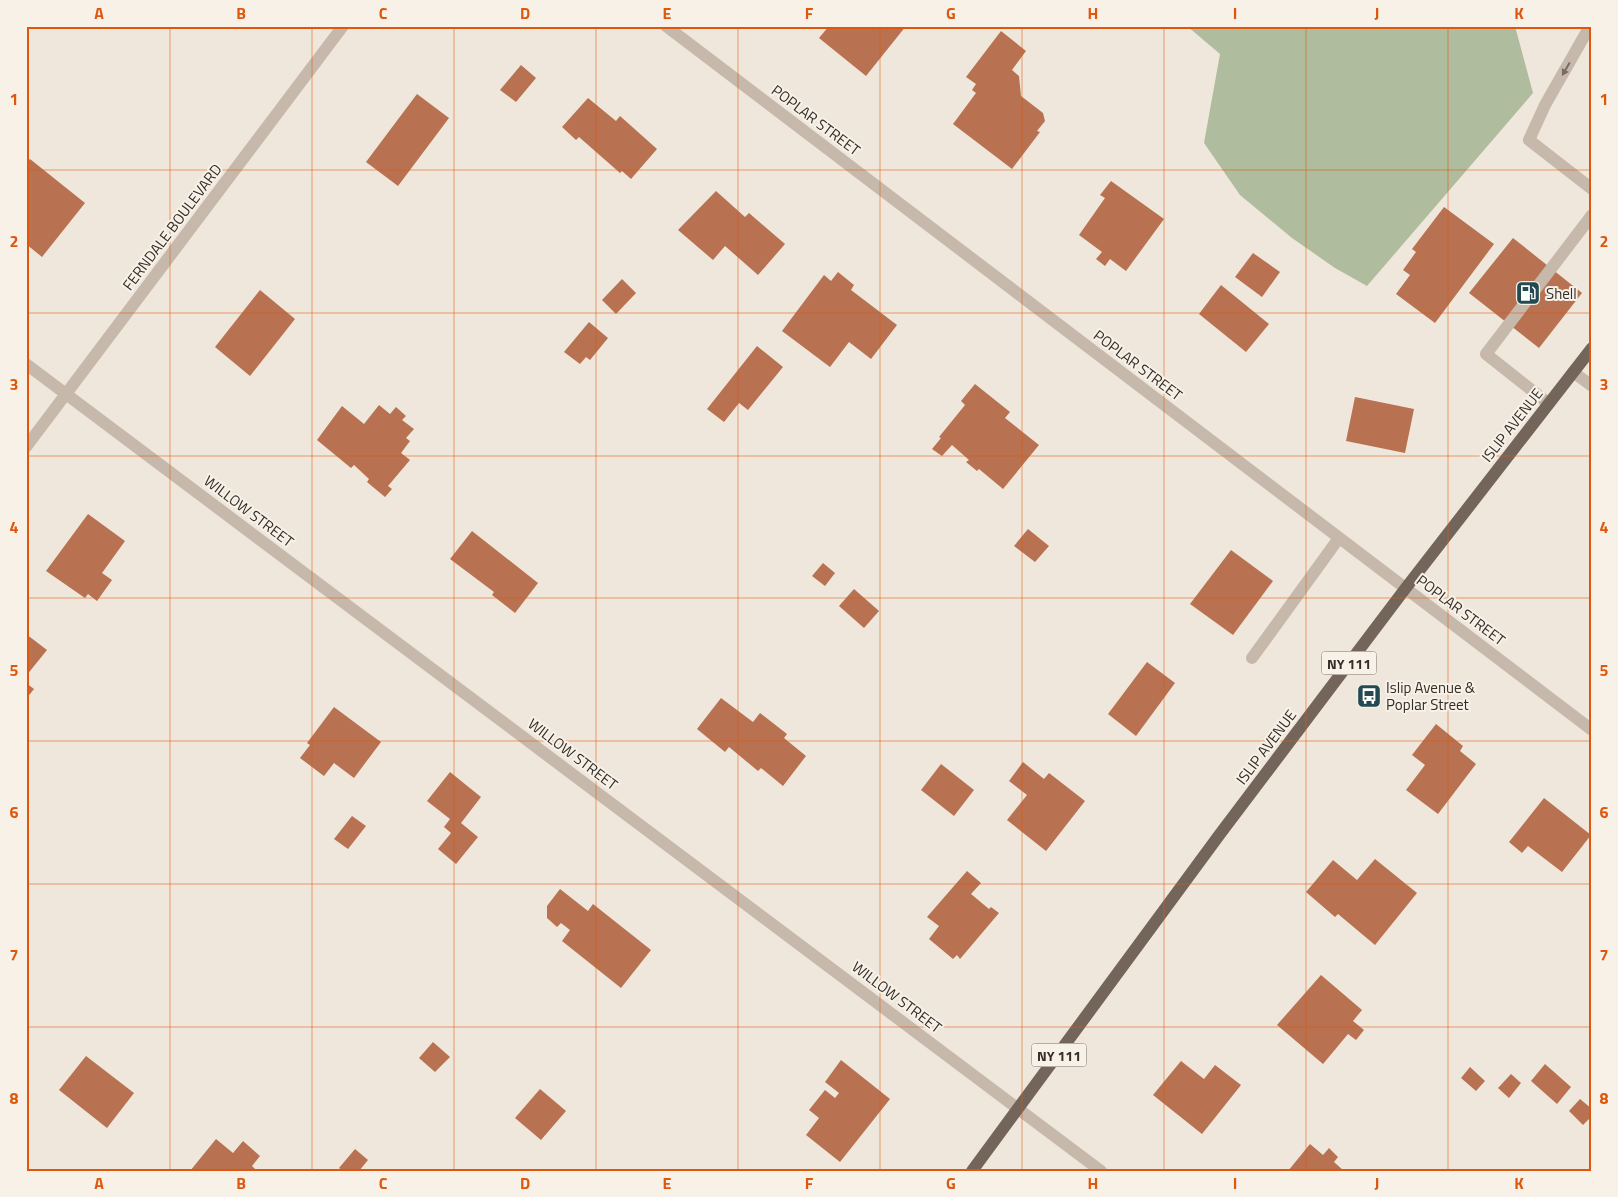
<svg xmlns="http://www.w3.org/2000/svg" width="1618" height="1197" viewBox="0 0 1618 1197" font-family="'Titillium Web',sans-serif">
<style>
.green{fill:#b0bc9e}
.building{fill:#b87251}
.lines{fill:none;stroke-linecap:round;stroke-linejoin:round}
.service{stroke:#c6b8aa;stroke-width:12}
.minor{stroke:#c6b8aa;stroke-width:12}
.primary{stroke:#74655b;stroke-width:12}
.oneway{fill:#766c62}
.grid{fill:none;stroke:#df570d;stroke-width:1;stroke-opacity:0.55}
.labels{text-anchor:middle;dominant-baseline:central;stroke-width:4;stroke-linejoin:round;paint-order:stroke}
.shield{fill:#f7f1e8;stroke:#6e6862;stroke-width:1}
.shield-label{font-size:14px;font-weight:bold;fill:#342d28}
.street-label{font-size:15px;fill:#342d28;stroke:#f7f1e8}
.poi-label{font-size:15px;fill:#342d28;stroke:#f7f1e8;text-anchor:start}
.neatline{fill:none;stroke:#df570d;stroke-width:2}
.grid-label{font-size:16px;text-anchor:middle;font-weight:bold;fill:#df570d}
</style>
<rect width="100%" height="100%" fill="#efe7dc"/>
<polygon class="green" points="1187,26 1515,26 1533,93 1367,286 1335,268 1292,238 1240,195 1204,143 1220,54"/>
<g class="building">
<polygon points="829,26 906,26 866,76 819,38"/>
<polygon points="1001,31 1026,51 1012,70 1019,76 1021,96 1043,113 1045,121 1037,131 1040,132 1012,169 953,124 976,93 972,90 976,84 966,77"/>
<polygon points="521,65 536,78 516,102 500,90"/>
<polygon points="417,94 449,118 398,186 366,162"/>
<polygon points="588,98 616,121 620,116 657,149 631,179 622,171 620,173 579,137 576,140 562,127"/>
<polygon points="30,159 85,203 42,257 26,244 26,208 29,204 26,201 26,163"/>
<polygon points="1111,181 1164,219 1126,271 1110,259 1105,266 1096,259 1102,252 1079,235 1105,198 1100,195"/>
<polygon points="716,191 745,217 749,213 785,244 758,275 725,246 713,260 678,230"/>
<polygon points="1444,207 1494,244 1435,323 1396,294 1410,275 1403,270 1416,252 1412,249"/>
<polygon points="1513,238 1582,293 1539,348 1469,293"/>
<polygon points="1253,253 1280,272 1262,297 1235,277"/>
<polygon points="838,272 854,285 851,290 897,325 871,359 849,342 830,367 782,331 824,275 831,281"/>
<polygon points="622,279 636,293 616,314 602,300"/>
<polygon points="1221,285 1269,324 1246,352 1199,314"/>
<polygon points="260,290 295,319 250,376 215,347"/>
<polygon points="589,322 608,338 590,360 586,357 580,364 564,352"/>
<polygon points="757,346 783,367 748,410 739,403 724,422 707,409"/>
<polygon points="975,384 1010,412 1005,418 1039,445 1003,489 979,469 977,471 966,462 969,460 952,445 942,456 932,449 941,438 939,437 965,405 961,401"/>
<polygon points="1355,397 1414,409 1405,453 1346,441"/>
<polygon points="379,405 390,414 396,407 406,416 402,420 414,429 406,438 410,441 401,453 410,460 388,486 392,489 385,497 367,482 369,479 354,465 351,468 317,440 342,406 364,424"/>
<polygon points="88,514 125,541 102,573 112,580 97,601 88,594 85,598 46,571"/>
<polygon points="1028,529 1049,546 1035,562 1014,546"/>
<polygon points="472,531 538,583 515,613 492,595 494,592 450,559"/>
<polygon points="1231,550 1273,581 1233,635 1190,604"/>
<polygon points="823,563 835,573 825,586 812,576"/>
<polygon points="854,589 879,611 864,628 839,606"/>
<polygon points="26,634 47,650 26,676"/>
<polygon points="1147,662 1175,683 1136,736 1108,714"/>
<polygon points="26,683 34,689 26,699"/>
<polygon points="721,698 753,722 760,713 787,734 784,738 806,756 783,786 761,768 758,771 729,747 725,752 697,729"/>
<polygon points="334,707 381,742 354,778 334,763 324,776 300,758 310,745 307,743"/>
<polygon points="1436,724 1463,746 1460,751 1476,764 1438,814 1406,790 1425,765 1412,755"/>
<polygon points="1023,762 1044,779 1049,773 1085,801 1046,851 1007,820 1027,795 1009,781"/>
<polygon points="941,764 974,790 954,816 921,790"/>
<polygon points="450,772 481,797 461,823 478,837 456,864 438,849 451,833 444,827 450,819 427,801"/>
<polygon points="1544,798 1591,835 1562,872 1528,846 1522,853 1509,842"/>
<polygon points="352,816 366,826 348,849 334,839"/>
<polygon points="1375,859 1417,893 1375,945 1338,914 1335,917 1306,892 1333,860 1357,880"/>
<polygon points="967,871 981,883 971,894 989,909 991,907 999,913 960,959 957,955 953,959 929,939 939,926 927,917"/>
<polygon points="560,889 588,911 593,904 651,950 621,988 562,941 570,930 561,923 557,927 547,918 547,906"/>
<polygon points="1321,975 1362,1010 1353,1021 1364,1030 1356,1040 1348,1034 1323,1064 1277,1025"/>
<polygon points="433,1042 450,1057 435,1072 419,1058"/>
<polygon points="86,1056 134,1093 107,1128 59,1090"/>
<polygon points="841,1060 890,1099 840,1162 806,1135 819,1118 809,1110 825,1090 835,1098 839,1093 825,1082"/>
<polygon points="1181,1061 1204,1079 1215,1065 1241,1085 1202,1134 1153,1095"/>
<polygon points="1545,1064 1571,1087 1557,1104 1531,1081"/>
<polygon points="1470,1067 1485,1081 1476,1091 1461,1078"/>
<polygon points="1511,1074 1521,1083 1509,1098 1498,1088"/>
<polygon points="540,1089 566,1111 541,1140 515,1118"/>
<polygon points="1580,1099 1592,1109 1592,1116 1583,1125 1569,1111"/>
<polygon points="216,1139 233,1153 243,1141 260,1156 252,1166 257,1171 190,1171"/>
<polygon points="1310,1144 1323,1155 1329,1148 1338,1157 1334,1162 1344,1171 1288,1171"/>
<polygon points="355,1149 368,1160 359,1171 343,1171 339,1168"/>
</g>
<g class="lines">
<g class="service">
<polyline points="1590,26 1545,105 1529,140 1592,189"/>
<polyline points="1573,372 1592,386"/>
<polyline points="1548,403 1486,354 1592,215"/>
<polyline points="1252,658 1339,538"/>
</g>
<g class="minor">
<polyline points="666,26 1592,730"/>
<polyline points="26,364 1101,1171"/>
<polyline points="26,447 343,26"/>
</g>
<polyline class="primary" points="972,1171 1220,834 1405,589 1592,348"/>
</g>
<defs><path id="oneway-solid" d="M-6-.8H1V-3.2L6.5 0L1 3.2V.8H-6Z" transform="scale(1.25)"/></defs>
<use class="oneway" href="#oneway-solid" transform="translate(1566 69) rotate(120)"/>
<path class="grid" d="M170 26V1171M312 26V1171M454 26V1171M596 26V1171M738 26V1171M880 26V1171M1022 26V1171M1164 26V1171M1306 26V1171M1448 26V1171M26 170H1592M26 313H1592M26 456H1592M26 598H1592M26 741H1592M26 884H1592M26 1027H1592"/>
<defs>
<symbol id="fuel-square" viewBox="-11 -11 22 22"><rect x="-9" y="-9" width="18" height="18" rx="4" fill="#234a51" stroke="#f7f1e8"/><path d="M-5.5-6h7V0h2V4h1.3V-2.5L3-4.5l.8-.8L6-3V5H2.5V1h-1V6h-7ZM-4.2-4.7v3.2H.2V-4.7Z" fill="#fff"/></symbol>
<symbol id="bus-square" viewBox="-11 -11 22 22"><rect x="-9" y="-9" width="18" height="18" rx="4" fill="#234a51" stroke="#f7f1e8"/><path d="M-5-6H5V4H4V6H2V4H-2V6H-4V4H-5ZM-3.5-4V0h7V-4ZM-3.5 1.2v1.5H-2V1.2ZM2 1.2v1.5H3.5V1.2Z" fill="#fff"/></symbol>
</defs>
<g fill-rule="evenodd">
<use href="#fuel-square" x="1514" y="279" width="28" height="28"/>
<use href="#bus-square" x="1355" y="682" width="28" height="28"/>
</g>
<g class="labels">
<g class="shield">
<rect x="1321.5" y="651.5" width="55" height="23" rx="4"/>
<rect x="1031.5" y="1043.5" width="55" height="23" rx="4"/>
</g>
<g class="shield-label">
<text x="1349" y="663">NY 111</text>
<text x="1059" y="1055">NY 111</text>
</g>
<g class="street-label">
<text transform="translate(816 120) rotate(37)">POPLAR STREET</text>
<text transform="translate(172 227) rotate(-53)">FERNDALE BOULEVARD</text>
<text transform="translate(1138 365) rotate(37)">POPLAR STREET</text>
<text transform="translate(1512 425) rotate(-52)">ISLIP AVENUE</text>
<text transform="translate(249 511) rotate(37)">WILLOW STREET</text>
<text transform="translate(1461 610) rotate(37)">POPLAR STREET</text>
<text transform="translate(1266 747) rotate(-53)">ISLIP AVENUE</text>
<text transform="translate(573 754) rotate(37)">WILLOW STREET</text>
<text transform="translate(897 997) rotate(37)">WILLOW STREET</text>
</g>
<g class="poi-label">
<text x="1546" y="293">Shell</text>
<text x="1386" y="687">Islip Avenue &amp;<tspan x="1386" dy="17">Poplar Street</tspan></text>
</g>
</g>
<rect width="1618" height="1197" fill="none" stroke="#f7f1e8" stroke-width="55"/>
<rect x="28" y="28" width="1562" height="1142" class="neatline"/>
<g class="grid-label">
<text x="99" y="19">A</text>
<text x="241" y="19">B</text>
<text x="383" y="19">C</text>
<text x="525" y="19">D</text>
<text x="667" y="19">E</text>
<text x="809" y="19">F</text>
<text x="951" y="19">G</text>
<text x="1093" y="19">H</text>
<text x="1235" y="19">I</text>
<text x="1377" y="19">J</text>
<text x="1519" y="19">K</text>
<text x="14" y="105">1</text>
<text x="1604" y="105">1</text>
<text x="14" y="247">2</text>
<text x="1604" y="247">2</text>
<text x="14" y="390">3</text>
<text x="1604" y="390">3</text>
<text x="14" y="533">4</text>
<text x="1604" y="533">4</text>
<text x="14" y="676">5</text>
<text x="1604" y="676">5</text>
<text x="14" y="818">6</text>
<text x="1604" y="818">6</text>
<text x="14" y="961">7</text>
<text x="1604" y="961">7</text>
<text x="14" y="1104">8</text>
<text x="1604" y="1104">8</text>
<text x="99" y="1189">A</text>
<text x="241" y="1189">B</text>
<text x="383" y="1189">C</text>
<text x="525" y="1189">D</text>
<text x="667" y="1189">E</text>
<text x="809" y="1189">F</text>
<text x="951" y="1189">G</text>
<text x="1093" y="1189">H</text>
<text x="1235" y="1189">I</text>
<text x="1377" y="1189">J</text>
<text x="1519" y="1189">K</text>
</g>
</svg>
